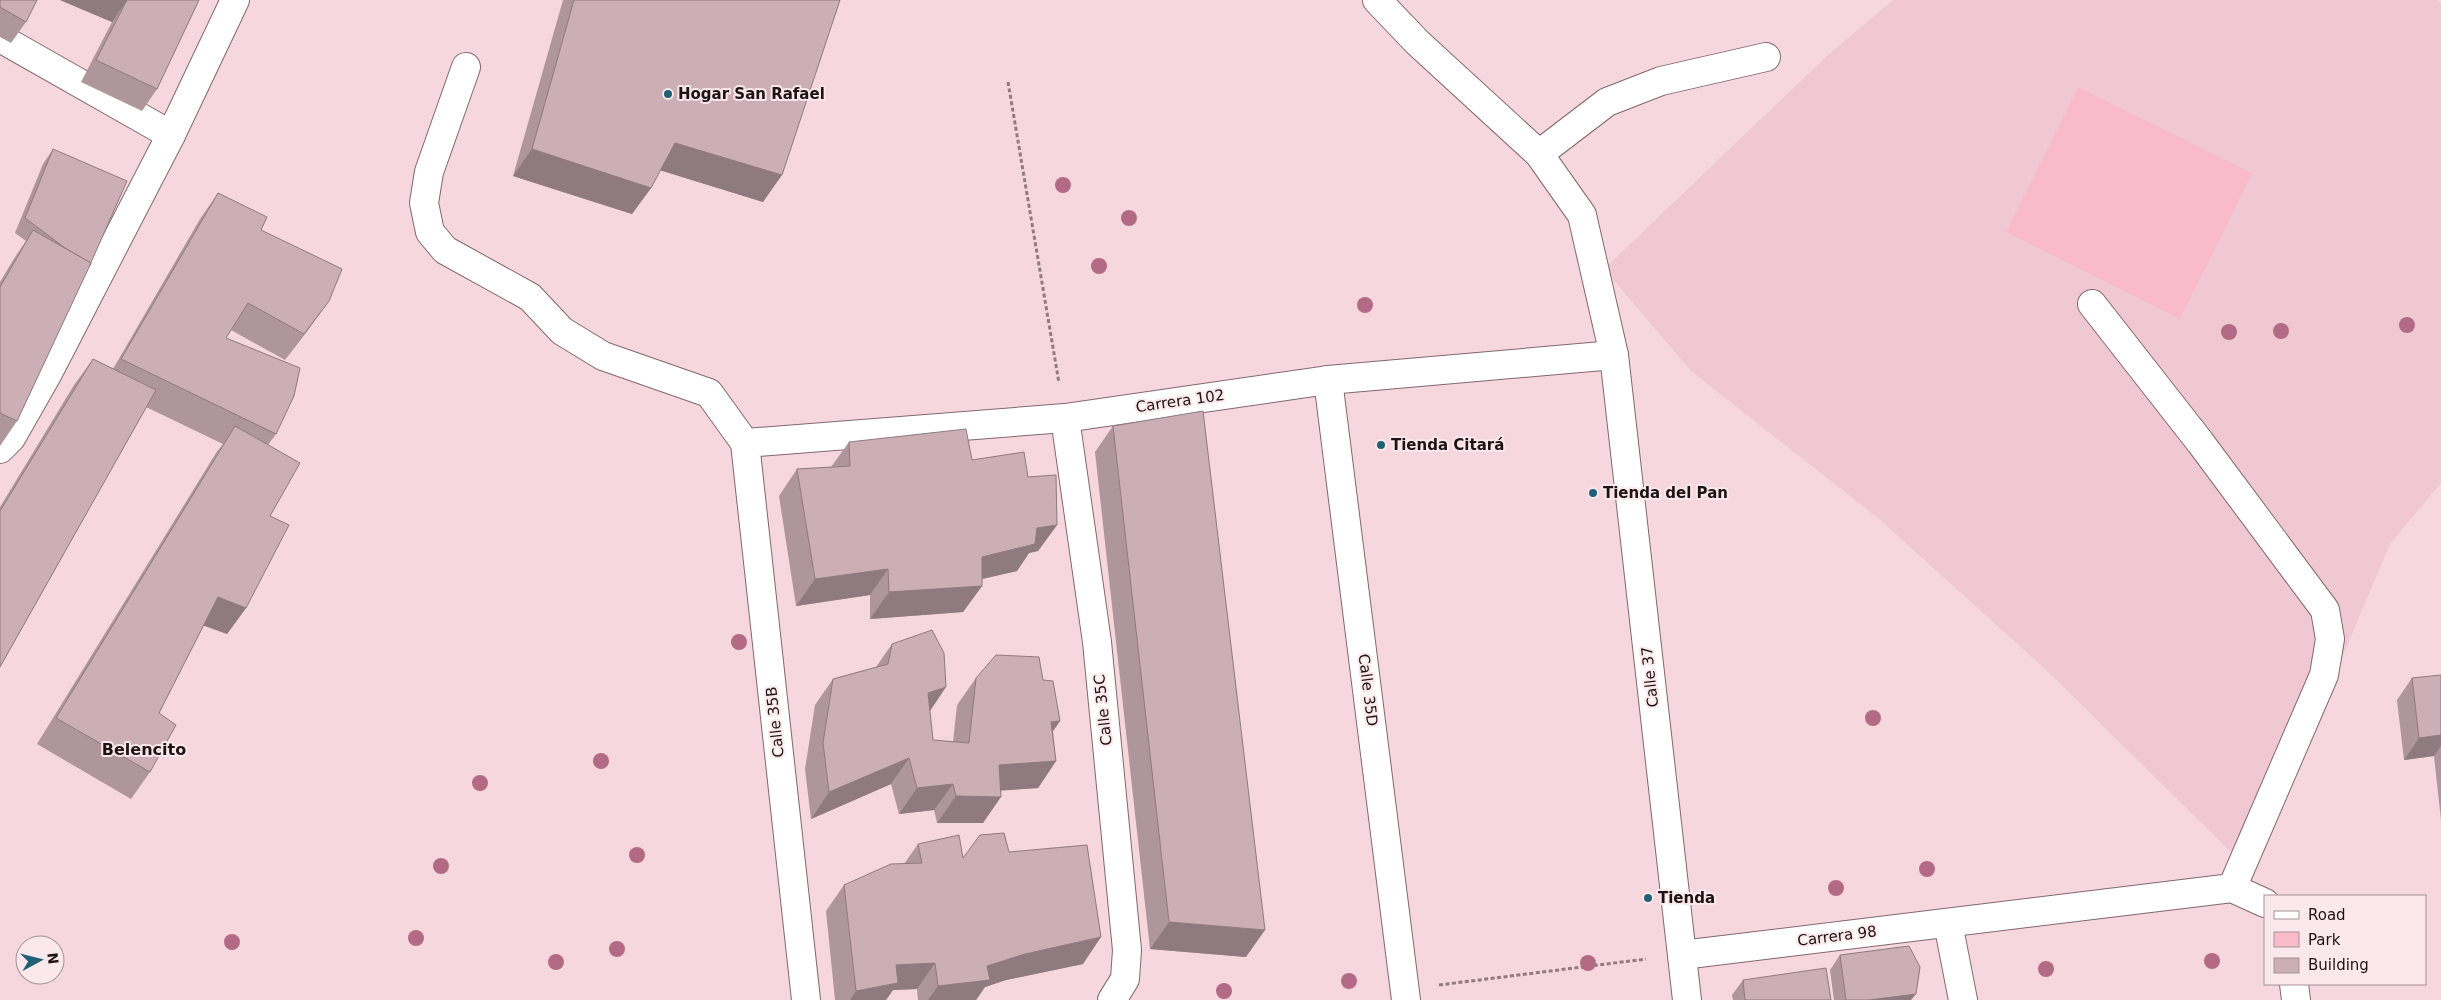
<svg xmlns="http://www.w3.org/2000/svg" width="2441" height="1000" viewBox="0 0 2441 1000" font-family="'DejaVu Sans',sans-serif">
<style>
.built{fill:#f0c8d1}
.green{fill:#f9bbc9}
.lines{fill:none;stroke-linecap:round;stroke-linejoin:round}
.minor-casing{stroke:#83676e;stroke-width:30}
.path{stroke:#917b80;stroke-width:3;stroke-dasharray:4 2.5;stroke-linecap:butt}
.minor{stroke:#fff;stroke-width:28}
.tree{fill:#b36b85}
.wall{fill:#af969c}
.shaded-wall{fill:#8f7a7f}
.building{fill:#ccaeb5;stroke:#8f7a7f}
.poi-dot{fill:#206176;stroke:#fbe8ec;stroke-width:2}
.labels{text-anchor:middle;dominant-baseline:central;stroke-width:4;stroke-linejoin:round;paint-order:stroke}
.poi-label{font-size:15px;font-weight:bold;fill:#1d1215;stroke:#fbe8ec;text-anchor:start}
.street-label{font-size:15px;fill:#1d1215;stroke:#fbe8ec}
.neighbourhood-label{font-size:16px;font-weight:bold;fill:#1d1215;stroke:#fbe8ec}
</style>
<rect width="100%" height="100%" fill="#f6d7dd"/>
<polygon class="built" points="1893,0 2438,0 2441,4 2441,483 2390,544 2311,731 2237,858 2044,668 1878,518 1691,371 1604,269 1828,55"/>
<polygon class="green" points="2078,87 2252,173 2180,319 2006,232"/>
<g class="lines">
<defs>
<g id="minor">
<polyline points="1377,0 1417,42 1539,154 1582,215 1614,355 1687,1000"/>
<polyline points="0,38 171,135"/>
<polyline points="466,67 429,172 424,203 430,232 445,250 530,297 562,331 603,356 709,393 745,443 806,1000"/>
<polyline points="1539,154 1607,102 1661,81 1766,57"/>
<polyline points="2092,304 2200,442 2325,610 2330,639 2324,675 2232,888"/>
<polyline points="1328,380 1406,1000"/>
<polyline points="1065,418 1097,642 1127,950 1125,979 1112,1000"/>
<polyline points="745,443 1065,418 1328,380 1614,355"/>
<polyline points="0,449 11,438 48,373 171,135 235,0"/>
<polyline points="1948,923 1963,1000"/>
<polyline points="1682,955 2232,888 2265,903"/>
<polyline points="2294,984 2296,1000"/>
</g>
</defs>
<use href="#minor" class="minor-casing"/>
<g class="path">
<polyline points="1008,82 1059,383"/>
<polyline points="1439,985 1646,959"/>
</g>
<use href="#minor" class="minor"/>
</g>
<g class="tree">
<circle cx="1063" cy="185" r="8"/>
<circle cx="1129" cy="218" r="8"/>
<circle cx="1099" cy="266" r="8"/>
<circle cx="1365" cy="305" r="8"/>
<circle cx="2407" cy="325" r="8"/>
<circle cx="2281" cy="331" r="8"/>
<circle cx="2229" cy="332" r="8"/>
<circle cx="739" cy="642" r="8"/>
<circle cx="1873" cy="718" r="8"/>
<circle cx="601" cy="761" r="8"/>
<circle cx="480" cy="783" r="8"/>
<circle cx="637" cy="855" r="8"/>
<circle cx="441" cy="866" r="8"/>
<circle cx="1927" cy="869" r="8"/>
<circle cx="1836" cy="888" r="8"/>
<circle cx="416" cy="938" r="8"/>
<circle cx="232" cy="942" r="8"/>
<circle cx="617" cy="949" r="8"/>
<circle cx="2212" cy="961" r="8"/>
<circle cx="556" cy="962" r="8"/>
<circle cx="1588" cy="963" r="8"/>
<circle cx="2046" cy="969" r="8"/>
<circle cx="1349" cy="981" r="8"/>
<circle cx="1224" cy="991" r="8"/>
</g>
<g class="wall">
<polygon points="0,0 26,22 11,43 0,37"/>
<polygon points="60,0 199,0 157,89 142,111 81,82 112,22"/>
<polygon points="563,0 840,0 763,202 660,170 651,188 632,214 513,176"/>
<polygon points="53,149 89,267 87,270 17,421 0,446 0,282 15,257 26,241 15,233 43,164"/>
<polygon points="218,193 261,230 329,301 310,327 285,360 231,330 226,338 276,434 268,445 270,516 246,608 227,634 204,625 159,713 150,772 131,799 37,744 216,453 223,444 146,407 0,667 0,507 74,385 93,359 113,369 200,219"/>
<polygon points="1113,426 1246,957 1150,949 1095,452"/>
<polygon points="849,442 972,460 1028,477 1057,525 1038,551 1029,553 1017,571 982,579 982,586 963,612 870,619 870,595 796,606 779,496 797,469 831,467"/>
<polygon points="892,644 930,711 933,740 953,742 957,705 976,678 1043,680 1060,721 1053,731 1056,761 1038,788 1001,790 983,823 937,823 934,810 899,814 891,784 811,819 805,769 815,705 833,679 876,667"/>
<polygon points="2441,675 2441,820 2434,756 2404,760 2397,700 2412,678"/>
<polygon points="918,844 963,858 1009,852 1083,964 1006,980 985,987 976,1000 918,1000 917,989 893,990 886,1000 835,1000 826,911 844,885 904,864"/>
<polygon points="1840,955 1911,1000 1834,1000 1830,970"/>
<polygon points="1743,980 1831,1000 1733,1000 1732,995"/>
</g>
<g class="shaded-wall">
<polygon points="60,0 127,0 112,22"/>
<polygon points="675,143 782,175 763,202 656,169"/>
<polygon points="532,149 651,188 632,214 513,176"/>
<polygon points="329,301 310,327 285,360 304,334"/>
<polygon points="1057,525 1038,551 1029,553 1017,571 964,583 982,557 1037,528"/>
<polygon points="888,569 870,595 796,606 815,579"/>
<polygon points="982,586 963,612 870,619 889,592"/>
<polygon points="218,597 246,608 227,634 199,624"/>
<polygon points="946,687 928,714 928,693"/>
<polygon points="1060,721 1041,748 1051,722"/>
<polygon points="2441,735 2441,746 2434,756 2404,760 2419,738"/>
<polygon points="909,758 891,784 811,819 829,792"/>
<polygon points="1056,761 1038,788 980,792 999,765"/>
<polygon points="953,784 934,810 899,814 917,788"/>
<polygon points="956,796 1001,797 983,823 937,823"/>
<polygon points="1169,922 1265,930 1246,957 1150,949"/>
<polygon points="1101,937 1083,964 1006,980 985,987 976,1000 928,1000 938,986 987,966 1025,954"/>
<polygon points="935,963 917,989 893,990 886,1000 850,1000 856,991 896,965"/>
<polygon points="1916,994 1911,1000 1869,1000"/>
</g>
<g class="building">
<polygon points="0,0 37,0 26,22 0,7"/>
<polygon points="126,0 199,0 157,89 96,60 127,0"/>
<polygon points="574,0 840,0 782,175 675,143 651,188 532,149"/>
<polygon points="53,149 127,181 89,267 91,263 65,248 25,218"/>
<polygon points="218,193 267,217 261,230 342,269 329,301 304,334 248,303 226,338 300,368 294,396 276,434 121,359"/>
<polygon points="33,230 91,263 17,421 0,413 0,287"/>
<polygon points="93,359 156,390 0,667 0,511"/>
<polygon points="1203,411 1265,930 1169,922 1113,426"/>
<polygon points="235,426 300,463 270,516 289,525 246,608 218,597 159,713 176,725 150,772 56,718"/>
<polygon points="966,429 972,460 1024,452 1028,477 1056,475 1057,525 1037,528 1035,544 982,557 982,586 889,592 888,569 815,579 797,469 850,466 849,442"/>
<polygon points="932,630 944,653 946,687 928,693 933,740 969,743 976,678 996,655 1039,657 1043,680 1053,681 1060,721 1051,722 1056,761 999,765 1001,797 956,796 953,784 917,788 909,758 829,792 823,743 833,679 888,664 892,644"/>
<polygon points="2441,675 2441,735 2419,738 2412,678"/>
<polygon points="1004,833 1009,852 1087,845 1101,937 1025,954 987,966 990,980 938,986 935,963 896,965 898,983 856,991 844,885 891,864 922,863 918,844 959,835 963,858 980,835"/>
<polygon points="1909,946 1920,967 1916,994 1869,1000 1846,1000 1840,955"/>
<polygon points="1826,968 1831,1000 1745,1000 1743,980"/>
</g>
<g class="poi-dot">
<circle cx="668" cy="94" r="5"/>
<circle cx="1381" cy="445" r="5"/>
<circle cx="1593" cy="493" r="5"/>
<circle cx="1648" cy="898" r="5"/>
</g>
<g class="labels">
<g class="poi-label">
<text x="678" y="94">Hogar San Rafael</text>
<text x="1391" y="445">Tienda Citará</text>
<text x="1603" y="493">Tienda del Pan</text>
<text x="1658" y="898">Tienda</text>
</g>
<g class="street-label">
<text transform="translate(1180 401) rotate(-8)">Carrera 102</text>
<text transform="translate(1650 677) rotate(-96)">Calle 37</text>
<text transform="translate(1368 690) rotate(83)">Calle 35D</text>
<text transform="translate(1103 710) rotate(-96)">Calle 35C</text>
<text transform="translate(775 722) rotate(-96)">Calle 35B</text>
<text transform="translate(1837 936) rotate(-7)">Carrera 98</text>
</g>
<g class="neighbourhood-label">
<text x="144" y="749">Belencito</text>
</g>
</g>
<rect x="2264" y="895" width="162" height="90" fill="#fbe8ec" stroke="#a29296"/>
<rect x="2274" y="911" width="25" height="8" fill="#ffffff" stroke="#a29296"/>
<text x="2308" y="920" font-size="15" fill="#1d1215">Road</text>
<rect x="2274" y="932" width="25" height="15" fill="#f9bbc9" stroke="#a29296"/>
<text x="2308" y="945" font-size="15" fill="#1d1215">Park</text>
<rect x="2274" y="958" width="25" height="15" fill="#ccaeb5" stroke="#a29296"/>
<text x="2308" y="970" font-size="15" fill="#1d1215">Building</text>
<g transform="translate(40 960) rotate(83)"><circle r="24" fill="#fbe8ec" stroke="#a29296"/>
<path d="M0-4L9 19L0 12L-9 19Z" fill="#206176"/>
<text y="-8" font-size="14" font-weight="bold" text-anchor="middle" fill="#1d1215">N</text>
</g>
</svg>
